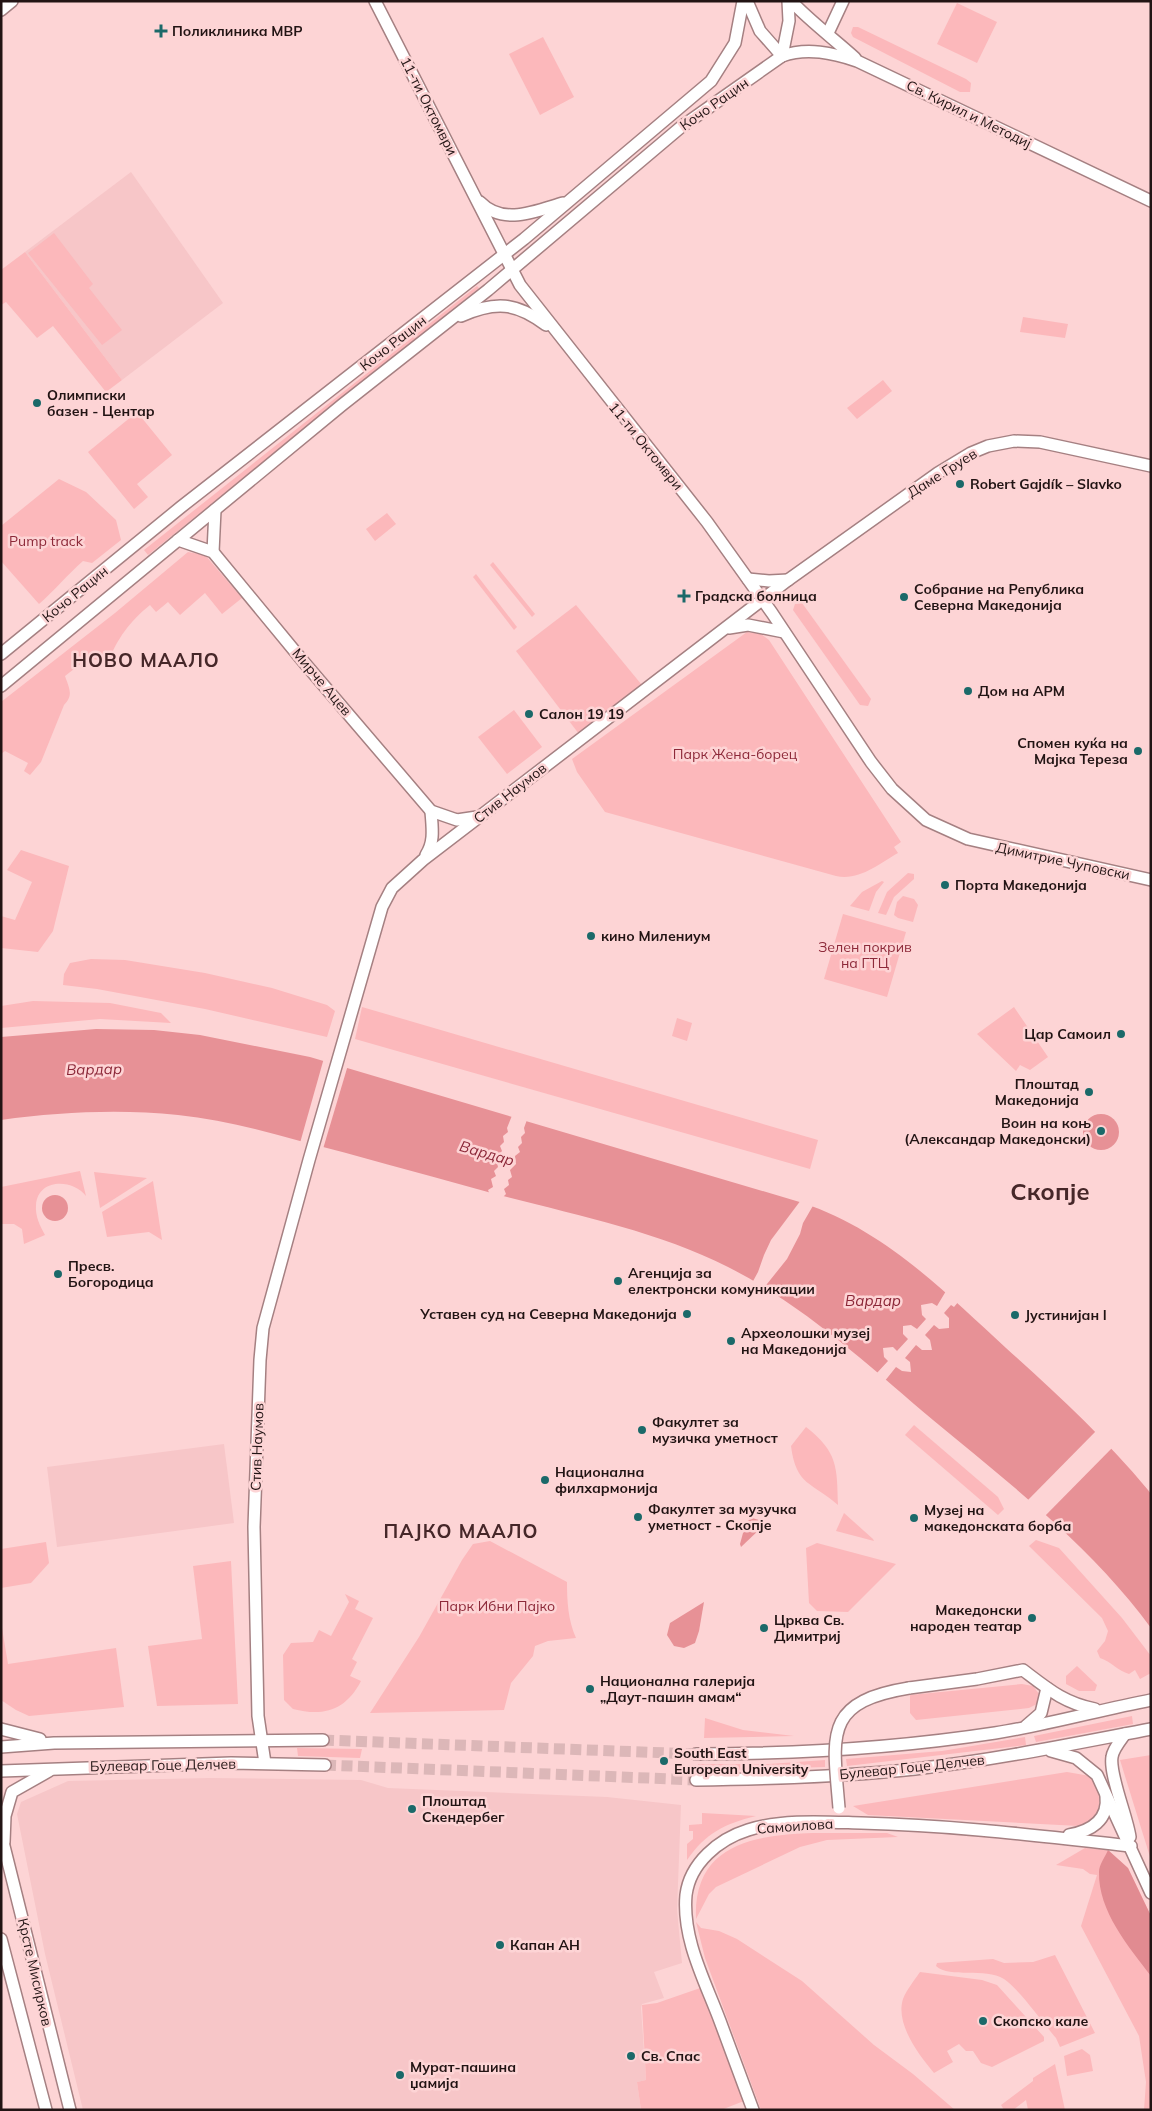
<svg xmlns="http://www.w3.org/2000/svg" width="1152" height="2111" viewBox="0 0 1152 2111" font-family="Mulish,sans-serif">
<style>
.built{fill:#f7c6c8}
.green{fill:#fcb8bb}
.forest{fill:#e18b91}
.water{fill:#e79196}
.pier{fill:#fdd4d5}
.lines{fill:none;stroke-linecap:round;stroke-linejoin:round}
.tertiary-tunnel{stroke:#dcb7b8;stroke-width:11;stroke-dasharray:11 5.5;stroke-linecap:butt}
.tertiary-casing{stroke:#a58082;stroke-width:14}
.tertiary{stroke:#fff;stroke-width:11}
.tertiary-bridge-casing{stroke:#a58082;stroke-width:14;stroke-linecap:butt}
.tertiary-bridge{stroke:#fff;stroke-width:11}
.poi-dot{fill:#1b6969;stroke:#fdd4d5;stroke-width:2}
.labels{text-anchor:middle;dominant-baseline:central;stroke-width:5;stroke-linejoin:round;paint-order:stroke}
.poi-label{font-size:14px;font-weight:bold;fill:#221414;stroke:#fdd4d5;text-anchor:start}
.street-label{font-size:14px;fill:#221414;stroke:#fdd4d5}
.park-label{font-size:14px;fill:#8d2939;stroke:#fdd4d5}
.water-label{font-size:15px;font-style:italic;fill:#8b2637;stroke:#fdd4d5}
.district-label{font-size:19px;font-weight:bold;letter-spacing:1px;fill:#462729;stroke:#fdd4d5}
.town-label{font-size:24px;font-weight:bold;fill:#462729;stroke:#fdd4d5}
</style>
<rect width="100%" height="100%" fill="#fdd4d5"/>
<g class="built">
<polygon points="131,172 223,303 122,380 25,252"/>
<polygon points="224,1444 234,1523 57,1547 47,1467"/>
<polygon points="210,1778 361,1780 388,1788 607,1797 681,1805 677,1910 682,1963 654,1972 664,1998 642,2004 641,2008 646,2080 637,2082 641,2110 83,2110 45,1954 17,1814 21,1802 68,1781"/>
</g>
<g class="green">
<polygon points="957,3 997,22 977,63 937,44"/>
<polygon points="853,27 858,27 966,79 971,83 970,92 960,92 853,37 851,33"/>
<polygon points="543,37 574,97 540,115 509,54"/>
<polygon points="54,233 93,284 89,288 122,330 102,345 28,253"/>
<polygon points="25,252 122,380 106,392 53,326 37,338 6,302 1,305 1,270"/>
<polygon points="477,286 479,288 148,555 144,550"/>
<polygon points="1023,317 1068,324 1065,338 1020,332"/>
<polygon points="883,380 892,391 857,419 847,408"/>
<polygon points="137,412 172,455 137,484 148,497 134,509 88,452"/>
<path d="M59 479 86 492 116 520 121 540 92 563 83 561C67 575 55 590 39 604L1 561V526Z"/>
<polygon points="387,513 396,524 375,541 366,529"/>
<path d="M188 552 205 555 242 598 222 614 205 593 180 615 168 602 156 612 150 605C129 622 118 638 108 662L88 658 65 676C69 688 74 695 64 705L41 762 30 775 24 771 28 763 5 751 1 754V702L115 613Z"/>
<polygon points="493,562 535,614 532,617 490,565"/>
<polygon points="476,574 517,627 514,630 473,577"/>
<polygon points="802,603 871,699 868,706 860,705 793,610 795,604"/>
<polygon points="576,605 646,690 582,738 516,651"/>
<path d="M747 632 761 634 769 640 901 842 894 847 898 853C879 864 859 881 836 876L605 812 577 772 572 759Z"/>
<polygon points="514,710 542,747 507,774 478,737"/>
<polygon points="21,850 69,866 53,931 38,952 1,948 1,916 15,920 32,882 7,870"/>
<polygon points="908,873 914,874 914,879 894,897 886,915 878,913 887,892"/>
<polygon points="882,881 884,882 876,892 869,911 850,906 862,892"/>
<polygon points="903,896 914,899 918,905 913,922 898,918 894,915 897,902"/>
<polygon points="843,914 906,932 887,997 824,979"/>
<polygon points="91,959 125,960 205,973 272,988 327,1005 335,1011 327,1037 205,1009 97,989 63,985 64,974 70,963"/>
<polygon points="33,1001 110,1003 161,1013 171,1023 100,1019 1,1028 1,1006"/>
<polygon points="362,1007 818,1140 810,1169 355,1039"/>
<polygon points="1014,1007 1048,1057 1030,1070 1020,1065 1016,1071 977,1034"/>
<polygon points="677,1018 692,1023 687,1041 672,1036"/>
<path d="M80 1171 86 1196C73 1179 38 1178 36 1205 35 1216 40 1226 45 1235L24 1244 22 1229 14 1224H1V1187Z"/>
<polygon points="94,1172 147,1178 100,1208"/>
<polygon points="153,1181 162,1240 149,1232 107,1237 102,1212"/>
<polygon points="914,1425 998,1497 1004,1509 998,1515 905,1435"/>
<path d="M806 1427C838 1452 837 1467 838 1505 812 1482 796 1486 791 1446Z"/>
<polygon points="844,1513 873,1539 874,1541 836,1531"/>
<path d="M1036 1540 1059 1548 1122 1618 1151 1656V1673L1140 1679 1135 1670 1129 1674C1118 1671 1112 1662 1100 1658L1097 1651 1105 1641 1108 1631 1102 1618 1029 1546Z"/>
<path d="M490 1541 567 1582C567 1601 568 1620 576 1638L548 1641 535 1646 533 1656 511 1683 504 1710 370 1713 419 1637 462 1560 473 1544Z"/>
<polygon points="46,1542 49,1563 31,1583 1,1588 1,1549"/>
<polygon points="817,1543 896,1564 848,1612 817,1611 809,1603 806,1548"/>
<polygon points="231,1561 238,1704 157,1706 148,1646 202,1639 193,1566"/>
<path d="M345 1594 359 1601 355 1609 373 1618 352 1659 357 1662 350 1676 361 1681C346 1710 324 1717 293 1709L284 1700 283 1655 291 1643 313 1642 319 1630 331 1636 349 1602Z"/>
<polygon points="1,1622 8,1664 116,1648 124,1707 29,1716 16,1710 1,1700"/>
<polygon points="1077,1666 1097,1685 1095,1691 1079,1691 1066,1684 1066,1676"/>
<polygon points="1022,1684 1033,1686 1039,1694 1037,1704 1029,1708 916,1720 910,1713 910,1695"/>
<polygon points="1132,1716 1133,1724 1036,1742 1034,1736"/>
<polygon points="705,1718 743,1730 794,1736 704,1738"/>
<polygon points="1025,1737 1026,1745 847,1766 846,1759 942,1751"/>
<polygon points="297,1748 362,1749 360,1758 298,1756"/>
<polygon points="1151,1755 1151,1860 1120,1760"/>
<polygon points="825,1760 825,1767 698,1771 698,1764 769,1764"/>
<path d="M1067 1772 1090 1776C1105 1792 1103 1819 1079 1826L868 1815 853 1806Z"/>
<path d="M702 1813 756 1816C724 1824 706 1833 687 1860V1844L693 1839V1831H689V1825L702 1824Z"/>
<path d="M813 1833H887L898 1837 827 1840 800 1847 716 1887 709 1894 696 1919C693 1844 754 1835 813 1833Z"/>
<polygon points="1085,1848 1108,1850 1128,1868 1151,1916 1151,2110 1144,2110 1146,2082 1139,2036 1081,1926 1097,1875 1090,1874 1083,1869 1056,1865"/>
<polygon points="696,1922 701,1928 719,1931 737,1939 802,1981 874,2045 913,2074 955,2110 761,2110 705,1958"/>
<path d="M1055 1955 1095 2033 1060 2047 1056 2038C1042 2022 1020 1990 1004 1979 985 1967 950 1979 936 1966L937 1963 993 1959 1004 1963 1033 1962Z"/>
<path d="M920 1972 982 1980 997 1985 1044 2037V2041L992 2067 981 2063 973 2051H966L959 2044 947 2051 953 2062 934 2073C919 2055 895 2024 903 1999 907 1989 914 1981 920 1972Z"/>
<polygon points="706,1986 749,2099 721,2110 641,2110 637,2082 646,2080 642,2005 657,2003"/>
<polygon points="1082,2049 1090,2055 1093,2071 1067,2076 1064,2056"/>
<polygon points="1055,2064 1065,2110 1028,2110 1026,2100 1013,2110 1004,2110 1001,2105 1033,2081 1033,2078"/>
</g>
<path class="forest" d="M1108 1850 1128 1868 1151 1916V1976C1129 1947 1098 1911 1099 1872 1099 1865 1105 1857 1108 1850Z"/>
<g class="water">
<path d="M96 1029 154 1030 200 1035 310 1057 803 1203C884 1230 944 1291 1006 1348 1056 1393 1105 1438 1148 1490L1151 1494V1628C1091 1546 1010 1484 933 1420 868 1365 805 1306 728 1267 651 1228 560 1212 477 1189 418 1173 359 1156 300 1141 260 1130 219 1119 178 1115 119 1109 60 1112 1 1120V1037Z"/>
<circle cx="1101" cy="1132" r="18"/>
<circle cx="55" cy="1208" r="13"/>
<polygon points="752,1518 759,1520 761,1528 741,1547 740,1544 746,1522"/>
<polygon points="704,1602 699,1631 695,1643 684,1648 674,1646 667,1635 670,1623"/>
</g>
<g class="pier">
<polygon points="324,1058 348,1065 323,1149 300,1143"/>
<polygon points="513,1113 528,1117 524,1128 525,1133 521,1137 522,1143 518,1147 520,1152 515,1156 516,1164 510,1170 512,1177 508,1180 509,1185 504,1189 506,1194 502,1198 490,1195 488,1190 493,1187 491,1179 496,1176 494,1171 498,1167 496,1158 502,1151 500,1146 504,1142 503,1136 508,1132 507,1128"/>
<polygon points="801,1200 814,1204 803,1223 800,1234 787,1259 763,1289 752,1283 758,1272 764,1255 771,1240"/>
<polygon points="946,1291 959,1301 954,1307 951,1305 944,1313 949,1318 949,1328 939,1329 934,1325 925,1335 930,1340 932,1350 922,1350 916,1345 905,1358 910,1362 911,1372 902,1371 896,1367 884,1382 876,1374 888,1361 884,1357 883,1348 893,1347 897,1351 908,1339 903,1334 903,1326 911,1325 917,1329 926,1319 922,1315 921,1305 932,1303 937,1306"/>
<polygon points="1097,1430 1114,1446 1043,1518 1026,1502"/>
</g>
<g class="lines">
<g class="tertiary-tunnel">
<polyline points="323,1740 696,1754"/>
<polyline points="325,1765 696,1780"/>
</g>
<defs>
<g id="tertiary">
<polyline points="375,1 520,285 707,522 772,613 871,762 892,789 926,820 968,839 1151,880"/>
<polyline points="747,1 760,31 782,56"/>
<path d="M791 1C811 22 834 39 855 58"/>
<polyline points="1,10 12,1"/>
<polyline points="828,33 843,1"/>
<polyline points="782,56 789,21 788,1"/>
<path d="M480 202C503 226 536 211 563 203"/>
<path d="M461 316C495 301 516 302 546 325"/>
<polyline points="178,540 213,552 302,660 431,811 457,820 477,817"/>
<polyline points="213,552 215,510"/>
<polyline points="748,579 769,581 788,580"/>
<polyline points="729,628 748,625 784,632"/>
<polyline points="1,654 181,507 524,239 711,81 735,43 743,1"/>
<path d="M1 686 342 405 488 290 681 127 782 56C807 47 833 53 857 61L1151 201"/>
<path d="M426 855C435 841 432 827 431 811"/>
<path d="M909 1688 977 1679 1023 1670C1048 1689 1064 1703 1095 1709"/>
<polyline points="1026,1726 1041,1713 1047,1688"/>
<polyline points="1,1729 40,1739"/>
<path d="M1125 1734C1120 1741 1113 1749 1112 1757 1109 1774 1127 1816 1130 1837"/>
<polyline points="1,1747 54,1743 323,1740"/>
<polyline points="1051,1751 1076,1758 1097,1775 1151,1893"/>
<path d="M696 1754C796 1754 896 1748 995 1733 1047 1725 1099 1710 1151 1700"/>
<polyline points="265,1763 258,1716 254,1527 260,1360 263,1328 309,1160 382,907 392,888 423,860 788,580 938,473 971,453 988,446 1014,441 1040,442 1151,466"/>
<polyline points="1,1771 231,1763 325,1765"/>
<path d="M696 1780C769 1779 842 1777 915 1769 995 1760 1072 1744 1151 1729"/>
<polyline points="1,1834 70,2110"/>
<path d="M1069 1835C1090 1831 1109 1821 1106 1796"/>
<polyline points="4,1842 5,1816 12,1792 49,1771"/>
<polyline points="1,1939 46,2110"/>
<path d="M753 2110C742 2080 731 2051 720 2021 705 1981 682 1939 686 1895 690 1863 719 1839 748 1830 782 1819 825 1822 861 1823 952 1825 1041 1836 1131 1846"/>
</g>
</defs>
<use href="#tertiary" class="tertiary-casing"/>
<use href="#tertiary" class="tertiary"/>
<defs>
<path id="tertiary-bridge" d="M839 1808C833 1735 823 1702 909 1688"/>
</defs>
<use href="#tertiary-bridge" class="tertiary-bridge-casing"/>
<use href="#tertiary-bridge" class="tertiary-bridge"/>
</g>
<g class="poi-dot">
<path d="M158.5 23.5h5v5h5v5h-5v5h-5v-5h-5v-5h5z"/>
<circle cx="37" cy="403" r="5"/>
<circle cx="960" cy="484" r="5"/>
<path d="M681.5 588.5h5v5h5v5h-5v5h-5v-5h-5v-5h5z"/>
<circle cx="904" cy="597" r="5"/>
<circle cx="968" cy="691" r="5"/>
<circle cx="529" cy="714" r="5"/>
<circle cx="1138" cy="751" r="5"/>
<circle cx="945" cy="885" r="5"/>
<circle cx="591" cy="936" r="5"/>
<circle cx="1121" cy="1034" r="5"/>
<circle cx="1089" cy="1092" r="5"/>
<circle cx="1101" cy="1131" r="5"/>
<circle cx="58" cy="1274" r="5"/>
<circle cx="618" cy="1281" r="5"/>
<circle cx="687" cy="1314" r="5"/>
<circle cx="1015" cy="1315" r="5"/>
<circle cx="731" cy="1341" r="5"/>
<circle cx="642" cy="1430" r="5"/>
<circle cx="545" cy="1480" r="5"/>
<circle cx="638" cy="1517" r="5"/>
<circle cx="914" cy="1518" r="5"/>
<circle cx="1032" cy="1618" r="5"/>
<circle cx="764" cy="1628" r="5"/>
<circle cx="590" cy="1689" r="5"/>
<circle cx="664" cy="1761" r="5"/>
<circle cx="412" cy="1809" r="5"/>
<circle cx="500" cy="1945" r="5"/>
<circle cx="983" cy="2021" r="5"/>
<circle cx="631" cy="2056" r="5"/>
<circle cx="400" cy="2075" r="5"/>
</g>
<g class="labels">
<g class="poi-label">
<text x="172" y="31">Поликлиника МВР</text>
<text x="47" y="395">Олимписки<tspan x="47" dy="16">базен - Центар</tspan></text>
<text x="970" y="484">Robert Gajdík – Slavko</text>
<text x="914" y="589">Собрание на Република<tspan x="914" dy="16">Северна Македонија</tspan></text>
<text x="695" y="596">Градска болница</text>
<text x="978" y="691">Дом на АРМ</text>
<text x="539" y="714">Салон 19 19</text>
<text x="1128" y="743" text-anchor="end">Спомен куќа на<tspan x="1128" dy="16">Мајка Тереза</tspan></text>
<text x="955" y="885">Порта Македонија</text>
<text x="601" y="936">кино Милениум</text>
<text x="1111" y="1034" text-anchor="end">Цар Самоил</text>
<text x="1079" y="1084" text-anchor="end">Плоштад<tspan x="1079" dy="16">Македонија</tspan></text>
<text x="1091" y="1123" text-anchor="end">Воин на коњ<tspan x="1091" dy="16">(Александар Македонски)</tspan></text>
<text x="68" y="1266">Пресв.<tspan x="68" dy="16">Богородица</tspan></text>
<text x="628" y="1273">Агенција за<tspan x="628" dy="16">електронски комуникации</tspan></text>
<text x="677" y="1314" text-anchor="end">Уставен суд на Северна Македонија</text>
<text x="1025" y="1315">Јустинијан I</text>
<text x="741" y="1333">Археолошки музеј<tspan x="741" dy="16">на Македонија</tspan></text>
<text x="652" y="1422">Факултет за<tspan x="652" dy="16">музичка уметност</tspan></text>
<text x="555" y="1472">Национална<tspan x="555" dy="16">филхармонија</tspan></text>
<text x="648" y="1509">Факултет за музучка<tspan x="648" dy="16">уметност - Скопје</tspan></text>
<text x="924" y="1510">Музеј на<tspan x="924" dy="16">македонската борба</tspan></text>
<text x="1022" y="1610" text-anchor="end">Македонски<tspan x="1022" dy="16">народен театар</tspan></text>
<text x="774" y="1620">Црква Св.<tspan x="774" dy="16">Димитриј</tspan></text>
<text x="600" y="1681">Национална галерија<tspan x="600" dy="16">„Даут-пашин амам“</tspan></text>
<text x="674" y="1753">South East<tspan x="674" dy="16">European University</tspan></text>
<text x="422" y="1801">Плоштад<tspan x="422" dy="16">Скендербег</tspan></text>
<text x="510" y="1945">Капан АН</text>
<text x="993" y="2021">Скопско кале</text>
<text x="641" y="2056">Св. Спас</text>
<text x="410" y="2067">Мурат-пашина<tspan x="410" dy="16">џамија</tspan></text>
</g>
<g class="street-label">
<text transform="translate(714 104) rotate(-35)">Кочо Рацин</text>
<text transform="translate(429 106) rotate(63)">11-ти Октомври</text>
<text transform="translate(969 114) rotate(26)">Св. Кирил и Методиј</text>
<text transform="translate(393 343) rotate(-38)">Кочо Рацин</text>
<text transform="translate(646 446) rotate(51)">11-ти Октомври</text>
<text transform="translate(942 473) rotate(-32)">Даме Груев</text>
<text transform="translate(75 594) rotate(-39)">Кочо Рацин</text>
<text transform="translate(322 682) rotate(50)">Мирче Ацев</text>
<text transform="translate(510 793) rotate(-38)">Стив Наумов</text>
<text transform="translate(1063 861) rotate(12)">Димитрие Чуповски</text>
<text transform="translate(257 1447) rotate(-88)">Стив Наумов</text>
<text transform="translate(163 1765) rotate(-1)">Булевар Гоце Делчев</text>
<text transform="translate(912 1767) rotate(-6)">Булевар Гоце Делчев</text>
<text transform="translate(795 1826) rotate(-4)">Самоилова</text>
<text transform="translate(35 1972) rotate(77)">Крсте Мисирков</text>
</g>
<g class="park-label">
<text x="46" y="541">Pump track</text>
<text x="735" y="754">Парк Жена-борец</text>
<text x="865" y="947">Зелен покрив<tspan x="865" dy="16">на ГТЦ</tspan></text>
<text x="497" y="1606">Парк Ибни Пајко</text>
</g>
<g class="water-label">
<text transform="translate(94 1069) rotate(-1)">Вардар</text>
<text transform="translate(487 1153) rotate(16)">Вардар</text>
<text x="873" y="1300">Вардар</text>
</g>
<g class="district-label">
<text x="146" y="660">НОВО МААЛО</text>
<text x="461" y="1531">ПАЈКО МААЛО</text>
</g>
<g class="town-label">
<text x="1050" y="1191">Скопје</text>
</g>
</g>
<rect width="1152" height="2111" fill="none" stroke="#221414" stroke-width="5"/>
</svg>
